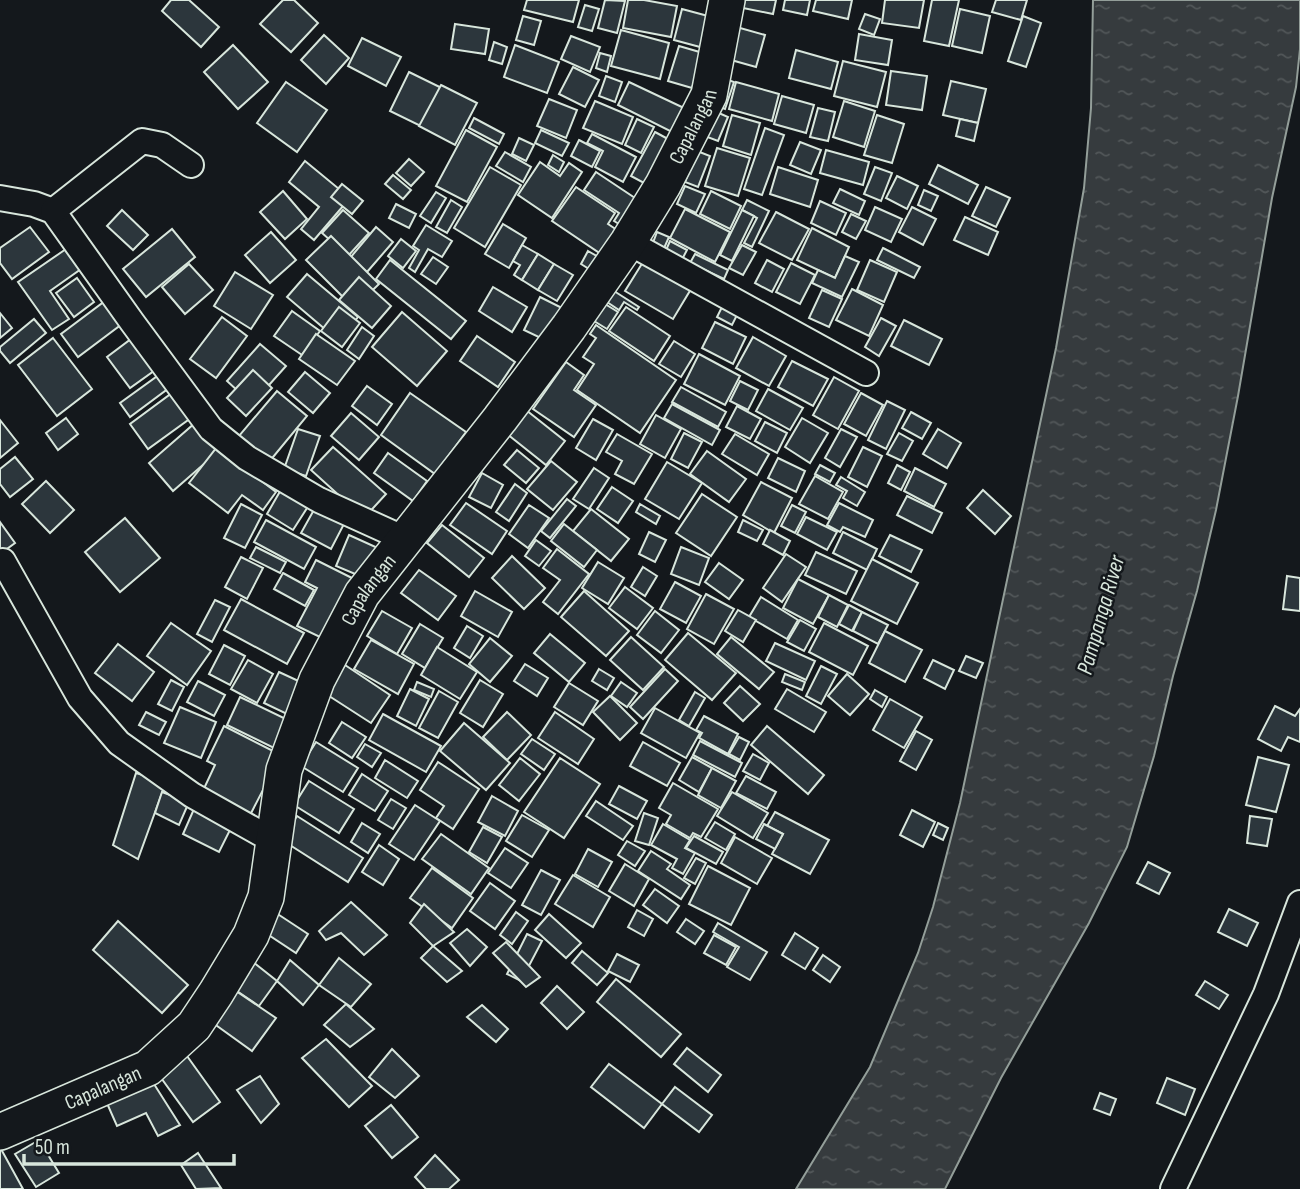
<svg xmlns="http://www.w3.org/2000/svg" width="1300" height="1189" viewBox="0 0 1300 1189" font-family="'Sofia Sans Condensed',sans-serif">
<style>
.water{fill:url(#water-ripples);stroke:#939e99;stroke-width:2}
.building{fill:#2c363c;stroke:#d8e6dc;stroke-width:2}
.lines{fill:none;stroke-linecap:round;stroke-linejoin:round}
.street-casing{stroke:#d8e6dc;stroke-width:28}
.secondary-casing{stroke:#d8e6dc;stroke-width:38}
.street{stroke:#14181c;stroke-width:24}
.secondary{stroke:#14181c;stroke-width:35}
.labels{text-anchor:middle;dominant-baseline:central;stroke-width:5;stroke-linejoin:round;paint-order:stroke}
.street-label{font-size:21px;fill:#d8e6dc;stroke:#14181c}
.water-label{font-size:23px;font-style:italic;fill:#d8e6dc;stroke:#14181c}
</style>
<defs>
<pattern id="water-ripples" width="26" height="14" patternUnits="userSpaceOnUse" patternTransform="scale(1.75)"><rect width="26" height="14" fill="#363b3e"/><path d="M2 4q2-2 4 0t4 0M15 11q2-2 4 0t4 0" fill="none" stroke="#525759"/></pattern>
</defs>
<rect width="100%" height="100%" fill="#14181c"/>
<polygon class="water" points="1093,0 1300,0 1300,49 1296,87 1272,198 1238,396 1216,510 1197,591 1173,676 1154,756 1127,847 1089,923 1001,1078 945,1189 796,1189 870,1067 918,953 933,907 960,803 1056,348 1084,188 1091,108"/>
<g class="building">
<polygon points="171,0 189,0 219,27 201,47 162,11"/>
<polygon points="283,0 294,0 318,23 291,52 260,24"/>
<polygon points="527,0 579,0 573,22 524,10"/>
<polygon points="605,0 625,1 617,33 598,28"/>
<polygon points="628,0 644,0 677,6 671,37 623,28"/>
<polygon points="745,0 776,0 773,14 743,8"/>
<polygon points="785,0 810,0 807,15 783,10"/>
<polygon points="816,0 852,0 848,19 813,11"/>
<polygon points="885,0 924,0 919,28 882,23"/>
<polygon points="932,0 959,0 949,46 924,41"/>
<polygon points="996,0 1027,0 1021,20 992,12"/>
<polygon points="585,5 599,9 592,31 578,27"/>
<polygon points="682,9 708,16 700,47 674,40"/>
<polygon points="960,9 990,16 982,53 952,46"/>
<polygon points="865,14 880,19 874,35 859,29"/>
<polygon points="523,16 541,21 534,45 516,40"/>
<polygon points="1023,16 1041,23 1026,67 1008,61"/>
<polygon points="455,24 489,29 485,54 451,49"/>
<polygon points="733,26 765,35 756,67 724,58"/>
<polygon points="621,30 669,43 660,79 611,66"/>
<polygon points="859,34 892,40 888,65 855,60"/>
<polygon points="324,35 349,58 326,84 301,60"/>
<polygon points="571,36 600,47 590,72 561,59"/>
<polygon points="362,38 401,57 386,86 348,66"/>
<polygon points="494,42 507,47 502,64 489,60"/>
<polygon points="233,45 268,82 238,109 204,72"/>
<polygon points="515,45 559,62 547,93 504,77"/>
<polygon points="679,46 703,53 692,88 668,81"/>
<polygon points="796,50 838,62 831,89 789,78"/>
<polygon points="600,53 611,56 607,72 596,68"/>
<polygon points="843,61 886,72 877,107 834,96"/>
<polygon points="573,67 599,80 585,107 559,94"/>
<polygon points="891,71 927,76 922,110 886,105"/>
<polygon points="409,72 456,95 437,134 390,111"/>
<polygon points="606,76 622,82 615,102 599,96"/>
<polygon points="723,78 734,82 725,109 714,105"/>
<polygon points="951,81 986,89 978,123 943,115"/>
<polygon points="286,82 327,110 297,152 257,123"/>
<polygon points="629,82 684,108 672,132 618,105"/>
<polygon points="736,82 779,94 772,121 729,109"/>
<polygon points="441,85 477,103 455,145 419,126"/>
<polygon points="782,96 814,105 806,133 774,124"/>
<polygon points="549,99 577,110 566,138 537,126"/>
<polygon points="595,101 633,117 622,144 583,128"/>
<polygon points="844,101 875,111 864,147 833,137"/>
<polygon points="818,108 835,112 828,141 810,137"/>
<polygon points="712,110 728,117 718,141 702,135"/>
<polygon points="732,115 760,123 751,155 723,146"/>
<polygon points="877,115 904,124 892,163 864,155"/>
<polygon points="474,118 504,134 499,144 469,128"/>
<polygon points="637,119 654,127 641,153 625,145"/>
<polygon points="960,119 978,123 974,141 956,136"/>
<polygon points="765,128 784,135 762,195 744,189"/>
<polygon points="466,130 497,147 467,202 436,186"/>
<polygon points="541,130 569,143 562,156 535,143"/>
<polygon points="655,132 681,146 657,190 631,176"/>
<polygon points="592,134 636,157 623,182 595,167 603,151 587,143"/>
<polygon points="519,138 534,145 526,161 512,154"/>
<polygon points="579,140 600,151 592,167 571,156"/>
<polygon points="800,142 821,150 811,174 790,165"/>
<polygon points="717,148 750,158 738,196 705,186"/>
<polygon points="826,150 869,162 863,185 820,173"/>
<polygon points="697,151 710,156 698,187 685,182"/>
<polygon points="505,152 531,167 523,182 496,166"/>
<polygon points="553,155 564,162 559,172 548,165"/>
<polygon points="409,159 424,172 411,186 396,173"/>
<polygon points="305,161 350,198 314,240 301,229 319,207 289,182"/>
<polygon points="540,162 560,176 569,163 582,172 552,218 518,195"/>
<polygon points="938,165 978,185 968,204 929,184"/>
<polygon points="490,167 521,185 485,247 454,228"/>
<polygon points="778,167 818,180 810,207 770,194"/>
<polygon points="875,167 892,173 881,201 864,194"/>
<polygon points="596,172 644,204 627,229 614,221 619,213 584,190"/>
<polygon points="393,175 411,190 403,199 385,184"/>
<polygon points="897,176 918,186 907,209 886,198"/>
<polygon points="342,184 363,201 352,214 331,197"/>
<polygon points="685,186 705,194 696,213 677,204"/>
<polygon points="576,187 615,213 608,224 617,230 601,254 552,221"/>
<polygon points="986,187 1010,198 996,227 972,216"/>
<polygon points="840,189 865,201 859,215 833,203"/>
<polygon points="924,190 938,196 931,211 918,205"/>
<polygon points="283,191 307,219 285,239 260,212"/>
<polygon points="711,191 741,206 730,229 700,214"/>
<polygon points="436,192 446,198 431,223 420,216"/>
<polygon points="451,200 462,207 447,233 436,227"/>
<polygon points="747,200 769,211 752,247 744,243 757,218 742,210"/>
<polygon points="820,201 846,213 836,235 811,223"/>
<polygon points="396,204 416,214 409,228 389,218"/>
<polygon points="875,207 902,219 891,242 865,230"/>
<polygon points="912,207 936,219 923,245 899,232"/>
<polygon points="685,209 730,232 715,262 670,238"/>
<polygon points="122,210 148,235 133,250 107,226"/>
<polygon points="343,210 369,233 348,256 322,233"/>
<polygon points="742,210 754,216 732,261 720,255"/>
<polygon points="776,212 809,229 792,260 759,243"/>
<polygon points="851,214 866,221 856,239 842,232"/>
<polygon points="965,217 998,232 988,255 954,240"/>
<polygon points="503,224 526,238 509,268 485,254"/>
<polygon points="426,225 452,241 442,257 428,249 415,272 409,268 419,250 413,246"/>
<polygon points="30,227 49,252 12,279 0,263 0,248"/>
<polygon points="376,227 393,242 367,272 350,258"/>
<polygon points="812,228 849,247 835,278 797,260"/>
<polygon points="172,229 195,257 146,297 123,269"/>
<polygon points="271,232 296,260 270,283 245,255"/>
<polygon points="657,232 669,237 661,255 651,248"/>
<polygon points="331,236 379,284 354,308 306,260"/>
<polygon points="401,239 416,251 403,268 388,256"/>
<polygon points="670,241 687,250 678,267 663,257"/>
<polygon points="522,245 538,254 522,280 514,275 520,265 513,261"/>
<polygon points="742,245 756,252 743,275 729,268"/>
<polygon points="883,248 920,267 914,278 877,260"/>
<polygon points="66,249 81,269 50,291 69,319 52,330 18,282"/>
<polygon points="588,251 602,259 594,272 581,264"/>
<polygon points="538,254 554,264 538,290 522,280"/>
<polygon points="695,254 728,270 724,279 690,263"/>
<polygon points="845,256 859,262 842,297 812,283 818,270 835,278"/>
<polygon points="433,257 448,267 436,284 421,274"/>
<polygon points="390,260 466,321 451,339 376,279"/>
<polygon points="767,260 784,269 772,292 755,283"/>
<polygon points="870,260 897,272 884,302 857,290"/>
<polygon points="643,262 691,289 673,319 625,291"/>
<polygon points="791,263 815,275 800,304 776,292"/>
<polygon points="189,264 213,290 185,314 162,287"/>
<polygon points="554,264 573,275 557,301 538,290"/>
<polygon points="235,272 273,295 251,329 214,306"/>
<polygon points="307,274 358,317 339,341 287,297"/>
<polygon points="359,277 391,306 372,328 339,300"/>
<polygon points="77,278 94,302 74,317 56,293"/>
<polygon points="493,287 527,307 512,332 479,311"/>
<polygon points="852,289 883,305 869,336 836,320"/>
<polygon points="822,290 842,299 829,327 809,318"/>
<polygon points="614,291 639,307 637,310 624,302 619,310 607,302"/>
<polygon points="540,297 562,308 547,341 524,330"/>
<polygon points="105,301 122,324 78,357 61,334"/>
<polygon points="725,301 740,309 732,325 717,317"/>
<polygon points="605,304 618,312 607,329 594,321"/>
<polygon points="339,307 360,323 342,347 321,331"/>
<polygon points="626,307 670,336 654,361 609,331"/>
<polygon points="292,311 320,331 302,355 274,336"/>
<polygon points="402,312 447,351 417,386 372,347"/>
<polygon points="0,313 12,328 0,338"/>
<polygon points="222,317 247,336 216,378 190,359"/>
<polygon points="881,318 896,326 879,356 865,347"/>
<polygon points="34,319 46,333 10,363 0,351 0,347"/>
<polygon points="904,320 942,339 929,365 891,346"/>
<polygon points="715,322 746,337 733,364 702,348"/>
<polygon points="596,325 676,380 640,433 577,390 594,364 583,357 596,338 590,334"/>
<polygon points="362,327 374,336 359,359 347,350"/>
<polygon points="316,334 355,361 337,385 299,359"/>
<polygon points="135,336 158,368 130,388 107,357"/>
<polygon points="477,336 515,362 498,387 460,361"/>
<polygon points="753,337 786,356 769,386 736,368"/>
<polygon points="53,338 92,389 57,416 18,365"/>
<polygon points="674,341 695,354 681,377 659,364"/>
<polygon points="260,344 286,366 252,404 227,381"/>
<polygon points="699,354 740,376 725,405 684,384"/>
<polygon points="792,361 828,379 813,406 778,387"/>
<polygon points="566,362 584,375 574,390 596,405 574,437 533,409"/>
<polygon points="253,370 272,388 246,416 227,398"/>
<polygon points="163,372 173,385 130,417 120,403"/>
<polygon points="305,372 330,393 313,413 288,392"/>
<polygon points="834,377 859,391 838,429 813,415"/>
<polygon points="740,381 758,390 748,410 730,401"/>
<polygon points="367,386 392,404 377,425 352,406"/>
<polygon points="681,387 726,412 718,427 672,402"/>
<polygon points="768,389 803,408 790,430 756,411"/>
<polygon points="176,390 195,415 148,449 130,424"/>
<polygon points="277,391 307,416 264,468 233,443"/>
<polygon points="410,393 466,432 435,474 381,435"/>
<polygon points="861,393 883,405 866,436 844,424"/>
<polygon points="887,401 905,410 886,449 868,440"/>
<polygon points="672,404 720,430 712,445 664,418"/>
<polygon points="737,406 761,419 750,439 726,427"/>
<polygon points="526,410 565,441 546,465 507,434"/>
<polygon points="911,412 931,423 922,439 902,428"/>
<polygon points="351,413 379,437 359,460 331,436"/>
<polygon points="656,415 681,429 665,458 640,444"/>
<polygon points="66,418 78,434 58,450 46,433"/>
<polygon points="802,418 828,433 810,463 785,447"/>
<polygon points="593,419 613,430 596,460 576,448"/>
<polygon points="0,420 18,443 0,458"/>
<polygon points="765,422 787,433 777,453 755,441"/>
<polygon points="195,423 220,450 173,491 149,463"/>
<polygon points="298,429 320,436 306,476 284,469"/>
<polygon points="841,429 857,437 840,467 825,458"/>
<polygon points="938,429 961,443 947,468 923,454"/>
<polygon points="684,433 702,442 688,468 671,459"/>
<polygon points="899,433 913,441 902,461 887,454"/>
<polygon points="617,434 652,454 634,484 615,474 622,461 606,452"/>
<polygon points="735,434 769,454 757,475 722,454"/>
<polygon points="217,447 276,492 263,510 242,495 228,513 189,483"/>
<polygon points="333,447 386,494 364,518 311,470"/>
<polygon points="863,447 882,456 867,487 848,477"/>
<polygon points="517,450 539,468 526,483 504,465"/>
<polygon points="707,451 746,479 729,502 690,474"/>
<polygon points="388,453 427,481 413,501 374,473"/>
<polygon points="15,457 33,479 10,497 0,484 0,469"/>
<polygon points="778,458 805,471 796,492 768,478"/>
<polygon points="551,461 577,482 553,510 527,489"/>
<polygon points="667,462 702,483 679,519 645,499"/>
<polygon points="820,465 835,473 830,482 815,474"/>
<polygon points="897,465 910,472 901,490 888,483"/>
<polygon points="594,468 609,478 589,509 573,499"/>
<polygon points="915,468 946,484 934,507 904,491"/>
<polygon points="482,473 503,485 491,508 469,497"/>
<polygon points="815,476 843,492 828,519 799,504"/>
<polygon points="841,477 865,492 857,506 843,498 847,491 836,485"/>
<polygon points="46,481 74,510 50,533 22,504"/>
<polygon points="761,482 792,498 774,533 743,515"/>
<polygon points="515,484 527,493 509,521 496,512"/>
<polygon points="612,487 633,501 618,523 597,509"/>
<polygon points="282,488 309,505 293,530 267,514"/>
<polygon points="983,490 1011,516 995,534 967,508"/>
<polygon points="702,494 737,517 711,556 676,533"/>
<polygon points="907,496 942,513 932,533 897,515"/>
<polygon points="567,499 576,506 550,538 541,531"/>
<polygon points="466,503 507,531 492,554 450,525"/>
<polygon points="839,503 873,520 865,537 843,527 840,532 827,525"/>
<polygon points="241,504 262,515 245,548 224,538"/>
<polygon points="640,504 660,516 656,524 636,512"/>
<polygon points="529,505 549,518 528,548 509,534"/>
<polygon points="792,505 806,512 795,533 781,526"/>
<polygon points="315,508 344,524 331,549 301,533"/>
<polygon points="591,509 629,539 611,561 573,531"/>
<polygon points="806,517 837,532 827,550 797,534"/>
<polygon points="125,518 160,558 120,592 85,552"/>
<polygon points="266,520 316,547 304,569 254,542"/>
<polygon points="743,520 763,530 757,541 738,532"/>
<polygon points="0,522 15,543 0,554"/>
<polygon points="564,524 597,550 584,567 551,541"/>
<polygon points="442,525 484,558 469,577 427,543"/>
<polygon points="770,530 790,541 783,555 763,544"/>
<polygon points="649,532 666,540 655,562 639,554"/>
<polygon points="843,532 877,549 867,570 833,553"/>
<polygon points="349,535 380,549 367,579 336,566"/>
<polygon points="890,535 922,550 911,572 879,556"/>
<polygon points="536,540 551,551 539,566 525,556"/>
<polygon points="256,547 286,562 280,573 250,558"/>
<polygon points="681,547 709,558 699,585 671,574"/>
<polygon points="557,549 589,574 558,614 543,602 560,580 543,568"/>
<polygon points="816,552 857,571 846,594 805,575"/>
<polygon points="786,554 806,567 782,602 763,588"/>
<polygon points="512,556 545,588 524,609 492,578"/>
<polygon points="241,557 263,568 247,599 225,587"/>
<polygon points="872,559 918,583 897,624 851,601"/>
<polygon points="316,560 356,580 322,638 297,626 317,588 305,582"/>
<polygon points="598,562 624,578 608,604 582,588"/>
<polygon points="719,563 743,580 729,599 705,582"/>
<polygon points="643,567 657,576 645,596 631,587"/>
<polygon points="419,570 456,596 438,620 401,593"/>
<polygon points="283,573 314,590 305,606 274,589"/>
<polygon points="1287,576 1300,578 1300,611 1283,609"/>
<polygon points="798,579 829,595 813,624 783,608"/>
<polygon points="675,582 701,596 686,623 660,609"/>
<polygon points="625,587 653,608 637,629 609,608"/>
<polygon points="475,591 512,612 498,637 461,616"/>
<polygon points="584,591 629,631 606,656 561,617"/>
<polygon points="706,594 734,609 714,644 687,629"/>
<polygon points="829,595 848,605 837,627 818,617"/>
<polygon points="761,597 798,620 787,639 749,617"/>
<polygon points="241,599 304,633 287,664 224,630"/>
<polygon points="215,600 230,607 212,642 197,634"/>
<polygon points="849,605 862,612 852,631 839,624"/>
<polygon points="738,610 756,620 743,642 725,631"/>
<polygon points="382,611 412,628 397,654 367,636"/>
<polygon points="655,611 679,630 661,653 637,635"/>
<polygon points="862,612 888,625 878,644 853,631"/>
<polygon points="800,620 816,629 804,651 787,642"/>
<polygon points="171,623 211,651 187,685 147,656"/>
<polygon points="824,623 868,646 853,675 809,652"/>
<polygon points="420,624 443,638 425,668 402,654"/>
<polygon points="467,626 483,636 470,658 454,648"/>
<polygon points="885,631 922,650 905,682 869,663"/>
<polygon points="688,633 736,673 712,700 665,660"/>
<polygon points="550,634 585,663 569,682 534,653"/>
<polygon points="631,637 664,667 643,690 610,660"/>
<polygon points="731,637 774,672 759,689 717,654"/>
<polygon points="490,638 512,656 490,682 469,664"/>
<polygon points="371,640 414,664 398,694 354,669"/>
<polygon points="775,643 815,661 806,680 766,661"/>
<polygon points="118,644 154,672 132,701 95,673"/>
<polygon points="224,645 245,656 230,685 209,674"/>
<polygon points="437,647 477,672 460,699 421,675"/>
<polygon points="966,656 983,663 976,678 959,671"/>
<polygon points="248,660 273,674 257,703 231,689"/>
<polygon points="933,660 954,670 945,689 924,678"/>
<polygon points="525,664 548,678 537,696 514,681"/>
<polygon points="345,665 390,695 371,723 326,694"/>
<polygon points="821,666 837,674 821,704 806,696"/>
<polygon points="599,669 614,678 607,690 592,681"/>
<polygon points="665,669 678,681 643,719 630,707"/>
<polygon points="279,672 305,684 289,715 264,703"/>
<polygon points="785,674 805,682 802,690 782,682"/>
<polygon points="847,674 869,694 850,715 828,696"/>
<polygon points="171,680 184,687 172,711 158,704"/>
<polygon points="480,680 503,694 483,727 460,713"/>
<polygon points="198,681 225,695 214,716 187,702"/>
<polygon points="417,682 434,689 431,697 414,690"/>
<polygon points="621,682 637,693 627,707 611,696"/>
<polygon points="569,683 598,701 583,725 554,707"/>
<polygon points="740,686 760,704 743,721 724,703"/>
<polygon points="410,689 429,699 416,726 397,716"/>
<polygon points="787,689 826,712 814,732 775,709"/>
<polygon points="875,690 887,697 882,707 870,699"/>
<polygon points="439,691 458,702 438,738 419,728"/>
<polygon points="695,692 705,698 689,726 679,720"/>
<polygon points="610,696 637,723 620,740 593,712"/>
<polygon points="240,697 292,722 278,750 227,725"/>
<polygon points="890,699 922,717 904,748 873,730"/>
<polygon points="1275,706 1295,716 1300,709 1300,742 1288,737 1281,751 1258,739"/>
<polygon points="180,707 216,722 201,758 164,743"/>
<polygon points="655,708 700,733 686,758 641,733"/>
<polygon points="146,712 166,722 159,735 139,725"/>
<polygon points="507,712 531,735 507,760 483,737"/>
<polygon points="555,712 594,739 578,764 538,738"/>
<polygon points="383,714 441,746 426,772 369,740"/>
<polygon points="704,716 738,734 728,754 699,738 702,733 696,730"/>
<polygon points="342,722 366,737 352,758 329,743"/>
<polygon points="464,723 510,763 486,790 440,751"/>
<polygon points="224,726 281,755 247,821 200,797 215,765 207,761"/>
<polygon points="767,726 824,775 808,794 751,745"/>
<polygon points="916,731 932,740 916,770 900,761"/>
<polygon points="739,737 749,742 740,760 729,754"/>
<polygon points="532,739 555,754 544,770 521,754"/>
<polygon points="700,741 742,763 735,777 693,755"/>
<polygon points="316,742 358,768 343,792 301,766"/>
<polygon points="643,742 680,763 667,786 630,766"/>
<polygon points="365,744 381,753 372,767 357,757"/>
<polygon points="753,754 769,763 760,780 743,771"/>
<polygon points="692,757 712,768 699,792 679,780"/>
<polygon points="1258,757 1289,765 1276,812 1246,805"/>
<polygon points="520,758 540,774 519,801 499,785"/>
<polygon points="560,758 600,784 564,838 524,812"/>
<polygon points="385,760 418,781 407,798 375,778"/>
<polygon points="438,762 479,789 453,829 436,818 444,806 420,790"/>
<polygon points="712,768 736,781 721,808 698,795"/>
<polygon points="136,773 166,782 138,859 113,845"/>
<polygon points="362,774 388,791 375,811 349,795"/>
<polygon points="746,776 776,792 767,809 736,793"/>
<polygon points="309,781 354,809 339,833 294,805"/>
<polygon points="673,783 718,809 701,837 693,833 690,838 666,824 671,815 659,808"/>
<polygon points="619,786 647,801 637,819 609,804"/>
<polygon points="162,792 189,802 179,825 155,813"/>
<polygon points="732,792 768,813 753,838 717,816"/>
<polygon points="492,796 518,811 505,836 478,822"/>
<polygon points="391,799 406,808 393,829 378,820"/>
<polygon points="596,801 633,826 623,840 586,816"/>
<polygon points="415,805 440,821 414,860 389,844"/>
<polygon points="194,809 230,830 219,852 183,834"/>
<polygon points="912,810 935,822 923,847 900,835"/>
<polygon points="775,812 829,840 810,874 772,854 783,834 767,826"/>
<polygon points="644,813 658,818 649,845 635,841"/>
<polygon points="522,815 549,830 532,857 506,841"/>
<polygon points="297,816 363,858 348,882 282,840"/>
<polygon points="1250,816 1272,819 1267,846 1247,843"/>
<polygon points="715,822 735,834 726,850 705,838"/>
<polygon points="362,823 380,834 368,853 351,842"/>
<polygon points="938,823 948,828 943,840 933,835"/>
<polygon points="663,824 690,840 685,848 695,853 683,874 672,868 677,859 651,845"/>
<polygon points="764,824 783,834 775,849 756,839"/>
<polygon points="483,827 502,837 487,863 469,852"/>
<polygon points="441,834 489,868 471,894 422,859"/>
<polygon points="694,836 723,852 716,864 686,848"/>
<polygon points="735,837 772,858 757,884 721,863"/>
<polygon points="627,841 645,851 635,866 618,855"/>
<polygon points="379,845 399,859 383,885 362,872"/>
<polygon points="505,848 528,863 511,888 488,873"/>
<polygon points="588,849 612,862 598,887 575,874"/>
<polygon points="651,851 671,864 667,869 690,885 681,899 638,871"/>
<polygon points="696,858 706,863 695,884 684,878"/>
<polygon points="1148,862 1170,873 1159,894 1137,883"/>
<polygon points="625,864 649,879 634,906 609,891"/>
<polygon points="708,866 750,888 731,925 689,904"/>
<polygon points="432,868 473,898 452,928 410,898"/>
<polygon points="541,870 560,880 541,915 522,905"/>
<polygon points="573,875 610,897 593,927 555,904"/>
<polygon points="490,883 515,901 495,929 470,911"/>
<polygon points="655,889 679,906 667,923 643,905"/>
<polygon points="351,902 387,935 364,955 341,933 326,940 319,931"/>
<polygon points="424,904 454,932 433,946 410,923"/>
<polygon points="267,907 308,934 296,953 255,926"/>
<polygon points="1229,909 1258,923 1247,946 1218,932"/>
<polygon points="637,910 653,919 644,936 628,927"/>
<polygon points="516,912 528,921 512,944 500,935"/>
<polygon points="549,914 581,943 566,958 535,930"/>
<polygon points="686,919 704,931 695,944 677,932"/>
<polygon points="118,921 188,985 162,1013 93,950"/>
<polygon points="718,923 767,952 750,980 727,967 739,947 713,932"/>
<polygon points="467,929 487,947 470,966 450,943"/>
<polygon points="795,933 818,948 805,969 782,955"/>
<polygon points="527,934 542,941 521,981 507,974"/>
<polygon points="714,935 736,947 726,965 704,953"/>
<polygon points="506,942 540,977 526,987 493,953"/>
<polygon points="433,946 462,971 447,982 421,958"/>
<polygon points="582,951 608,973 597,985 572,963"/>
<polygon points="617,954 639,965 630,982 608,971"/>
<polygon points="823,955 840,967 830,982 813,970"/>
<polygon points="248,958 277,981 259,1006 228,985"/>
<polygon points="339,958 371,984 351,1007 319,985"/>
<polygon points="290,960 319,985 303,1005 277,981"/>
<polygon points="616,979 681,1034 661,1057 597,1002"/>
<polygon points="1205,981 1228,995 1219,1009 1196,995"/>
<polygon points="557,986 584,1012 567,1029 541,1003"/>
<polygon points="233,989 276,1018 252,1051 213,1023"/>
<polygon points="346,1004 374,1029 350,1047 324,1025"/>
<polygon points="482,1005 508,1029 496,1042 467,1017"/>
<polygon points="326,1039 372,1086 349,1107 302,1058"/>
<polygon points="687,1048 721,1075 708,1092 674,1064"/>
<polygon points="392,1049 419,1076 395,1098 369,1077"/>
<polygon points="187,1056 220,1102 193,1122 159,1075"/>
<polygon points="609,1064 662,1104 644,1128 591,1087"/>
<polygon points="147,1073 180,1125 158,1136 146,1113 117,1126 102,1092"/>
<polygon points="260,1076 279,1104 261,1123 237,1090"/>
<polygon points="1167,1078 1195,1089 1185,1115 1157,1103"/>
<polygon points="675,1087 712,1115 699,1132 662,1104"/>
<polygon points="1100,1093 1116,1099 1110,1115 1094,1109"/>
<polygon points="391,1105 418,1137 392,1158 365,1126"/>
<polygon points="39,1140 59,1173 36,1187 15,1154"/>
<polygon points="0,1149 1,1149 23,1189 0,1189"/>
<polygon points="198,1153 221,1188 196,1189 181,1165"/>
<polygon points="435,1155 459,1180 449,1189 426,1189 415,1177"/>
</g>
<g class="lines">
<defs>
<g id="street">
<polyline points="0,198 34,204 53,211 132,322 211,429 247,458 319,500 405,539"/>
<polyline points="53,211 142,141 162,145 191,165"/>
<polyline points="628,242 866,373"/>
<polyline points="3,561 80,698 119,743 192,795 274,841"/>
<polyline points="1173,1189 1266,994 1300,903"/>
</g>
<g id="secondary">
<path id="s1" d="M0 1132 148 1068 194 1026 216 993 251 935 266 897 284 770 317 680 362 594 500 419 569 327 628 242 663 185 709 95 727 0"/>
</g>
</defs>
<use href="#street" class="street-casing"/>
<use href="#secondary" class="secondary-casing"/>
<use href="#street" class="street"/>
<use href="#secondary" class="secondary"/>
</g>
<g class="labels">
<g class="street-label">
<text stroke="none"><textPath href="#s1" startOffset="1267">Capalangan</textPath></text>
<text stroke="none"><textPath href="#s1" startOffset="700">Capalangan</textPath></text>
<text stroke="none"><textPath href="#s1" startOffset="112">Capalangan</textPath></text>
</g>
<g class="water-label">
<text transform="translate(1101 615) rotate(-74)">Pampanga River</text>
</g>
</g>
<path d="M24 1154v10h210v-10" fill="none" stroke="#d8e6dc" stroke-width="3.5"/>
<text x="35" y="1154" font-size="21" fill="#d8e6dc" stroke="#14181c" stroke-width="5" paint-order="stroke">50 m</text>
</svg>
